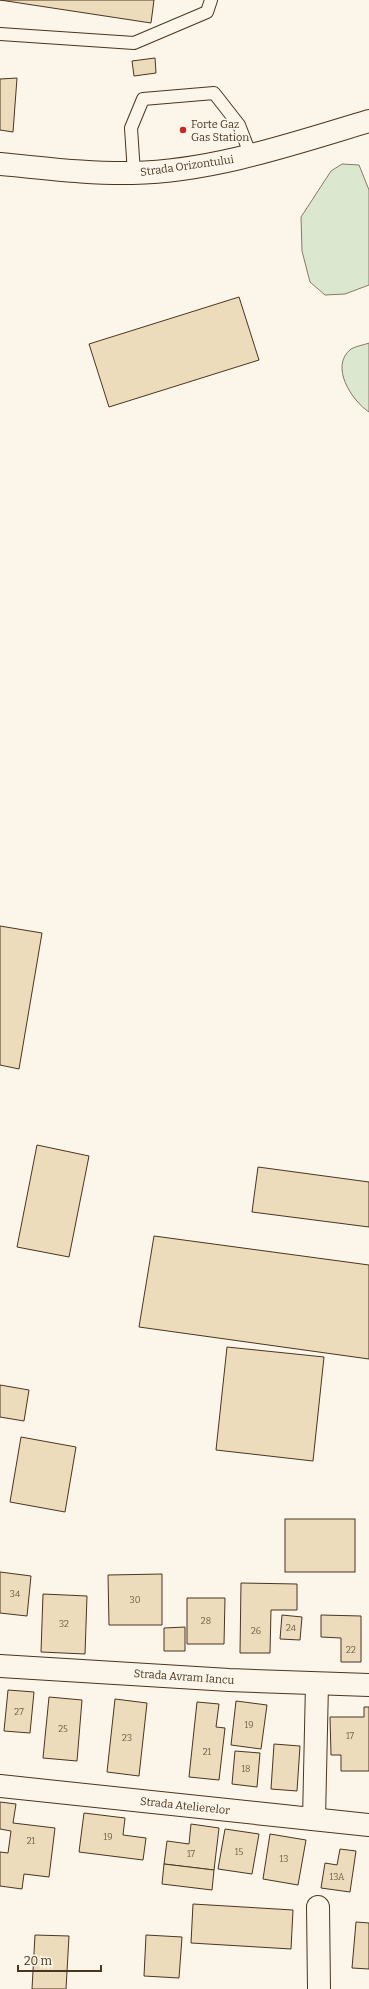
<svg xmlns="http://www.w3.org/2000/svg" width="369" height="1989" viewBox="0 0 369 1989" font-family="Bitter,serif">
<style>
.green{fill:#dce7d0;stroke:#887966}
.building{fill:#ecdcbc;stroke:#4a3520}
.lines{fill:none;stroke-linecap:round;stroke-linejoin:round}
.lane-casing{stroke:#4a3520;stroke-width:14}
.street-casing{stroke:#4a3520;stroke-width:24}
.secondary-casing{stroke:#4a3520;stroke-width:24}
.lane{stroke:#fbf6e9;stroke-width:12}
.street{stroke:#fbf6e9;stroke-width:22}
.secondary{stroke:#fbf6e9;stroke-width:22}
.poi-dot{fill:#c62828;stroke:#fbf6e9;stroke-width:1.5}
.labels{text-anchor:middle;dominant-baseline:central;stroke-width:3;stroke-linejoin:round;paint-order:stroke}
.number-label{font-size:9px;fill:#725f47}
.poi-label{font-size:11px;fill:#4a3520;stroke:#fbf6e9;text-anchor:start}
.street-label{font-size:11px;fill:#4a3520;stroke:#fbf6e9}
</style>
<rect width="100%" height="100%" fill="#fbf6e9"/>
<g class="green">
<polygon points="342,164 359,165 369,190 369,285 345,294 325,295 310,282 302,251 301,217 331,171"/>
<path d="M369 343V412C352 401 329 366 351 349 356 346 364 345 369 343Z"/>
</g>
<g class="building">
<polygon points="0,0 154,0 151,23"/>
<polygon points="155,58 156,73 134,76 132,61"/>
<polygon points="17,78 13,132 0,130 0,79"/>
<polygon points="239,297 259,360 109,407 89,344"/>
<polygon points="0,926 42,933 19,1069 0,1065"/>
<polygon points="37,1145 89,1156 69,1257 17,1247"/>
<polygon points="258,1167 369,1182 369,1227 252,1212"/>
<polygon points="154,1236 369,1265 369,1359 139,1327"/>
<polygon points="227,1347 324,1357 313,1461 216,1450"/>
<polygon points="0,1385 29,1390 24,1421 0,1417"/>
<polygon points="21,1437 76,1447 65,1512 10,1502"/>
<rect x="285" y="1519" width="70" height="53"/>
<polygon points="0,1572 31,1576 27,1616 0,1613"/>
<polygon points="162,1574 162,1625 109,1625 108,1575"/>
<polygon points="241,1583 297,1584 297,1610 271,1610 270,1653 240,1653"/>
<polygon points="43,1594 87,1596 85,1654 41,1652"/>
<polygon points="187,1598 225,1598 224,1644 187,1644"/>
<polygon points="282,1615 302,1617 300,1640 280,1639"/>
<polygon points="321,1615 361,1616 361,1662 341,1662 341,1638 321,1637"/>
<polygon points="185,1627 185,1651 164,1651 164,1628"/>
<polygon points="8,1690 34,1692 30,1733 4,1731"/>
<polygon points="49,1697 82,1700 77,1761 43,1758"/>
<polygon points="115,1699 147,1703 139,1776 107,1772"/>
<polygon points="236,1701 267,1705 261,1749 231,1745"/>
<polygon points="197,1702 219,1704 216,1727 225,1728 219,1780 189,1777"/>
<polygon points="364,1707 369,1707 369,1771 341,1771 341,1755 331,1755 330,1717 364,1717"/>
<polygon points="274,1744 300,1746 297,1791 271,1789"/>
<polygon points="235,1751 260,1753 257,1787 232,1784"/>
<polygon points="0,1802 16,1804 13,1823 55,1828 49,1877 24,1874 22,1889 0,1886 0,1852 8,1853 11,1831 0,1829"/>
<polygon points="84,1813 125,1818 123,1835 146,1838 143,1860 79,1852"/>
<polygon points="191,1824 219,1828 214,1870 164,1864 167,1841 189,1844"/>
<polygon points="225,1829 259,1834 252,1874 218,1869"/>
<polygon points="270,1834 306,1840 298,1885 263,1879"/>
<polygon points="340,1849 356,1851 350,1892 321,1888 325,1863 337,1865"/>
<polygon points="164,1864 214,1870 212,1890 162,1884"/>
<polygon points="193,1904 293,1910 291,1949 191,1943"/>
<polygon points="356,1922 369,1923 369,1969 352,1968"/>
<polygon points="35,1935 69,1936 66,1989 32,1989"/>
<polygon points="146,1935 182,1937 179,1978 144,1976"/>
</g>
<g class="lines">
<defs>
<g id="lane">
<polyline points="0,34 134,43 207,12 211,0"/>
<polyline points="134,173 131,128 143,99 214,93 239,125 251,156"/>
</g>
<g id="street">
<polyline points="0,1666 229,1680 369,1685"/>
<polyline points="0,1786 369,1825"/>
<polyline points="314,1819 317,1684"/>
<polyline points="318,1907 319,1989"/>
</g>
<path id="secondary" d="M0 164C44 168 88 174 133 173 214 171 292 144 369 121"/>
</defs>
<use href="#lane" class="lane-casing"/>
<use href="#street" class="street-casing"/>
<use href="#secondary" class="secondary-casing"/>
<use href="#lane" class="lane"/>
<use href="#street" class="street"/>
<use href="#secondary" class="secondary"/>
</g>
<circle class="poi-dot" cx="183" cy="130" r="4"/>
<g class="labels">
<g class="number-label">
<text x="15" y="1594">34</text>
<text x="135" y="1600">30</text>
<text x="206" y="1621">28</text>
<text x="64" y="1624">32</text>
<text x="291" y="1628">24</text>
<text x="256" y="1631">26</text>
<text x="351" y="1650">22</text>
<text x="19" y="1712">27</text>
<text x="249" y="1725">19</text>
<text x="63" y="1729">25</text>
<text x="350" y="1736">17</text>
<text x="127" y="1738">23</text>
<text x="207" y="1752">21</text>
<text x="246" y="1769">18</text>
<text x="108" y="1837">19</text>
<text x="31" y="1841">21</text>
<text x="239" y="1852">15</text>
<text x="191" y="1854">17</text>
<text x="284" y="1859">13</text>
<text x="337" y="1877">13A</text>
</g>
<g class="poi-label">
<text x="191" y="124">Forte Gaz<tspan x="191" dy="13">Gas Station</tspan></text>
</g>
<g class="street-label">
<text transform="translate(187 166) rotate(-8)">Strada Orizontului</text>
<text transform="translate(184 1677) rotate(4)">Strada Avram Iancu</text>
<text transform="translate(185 1806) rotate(6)">Strada Atelierelor</text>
</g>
</g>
<path d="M18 1965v6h83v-6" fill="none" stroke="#4a3520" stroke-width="2"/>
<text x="24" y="1965" font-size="12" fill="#4a3520" stroke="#fbf6e9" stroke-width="3" paint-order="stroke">20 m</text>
</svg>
